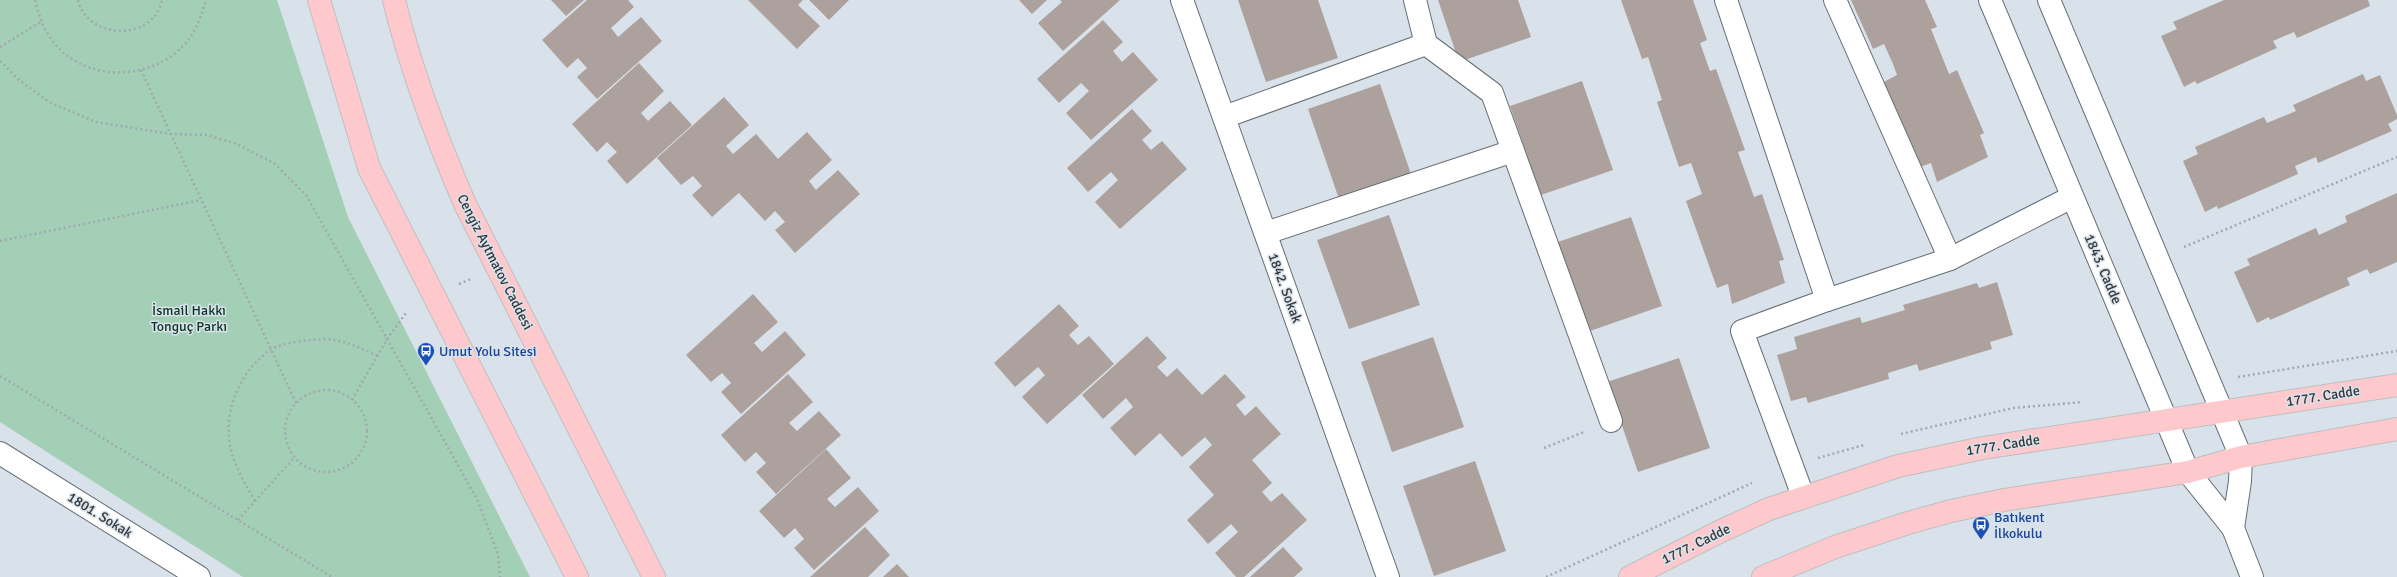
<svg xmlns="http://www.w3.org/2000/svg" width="2397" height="577" viewBox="0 0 2397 577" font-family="Signika,sans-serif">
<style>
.green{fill:#a2cfb5}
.building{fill:#aca19c}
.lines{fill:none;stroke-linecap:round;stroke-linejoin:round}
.minor-casing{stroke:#666e74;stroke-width:24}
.major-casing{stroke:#bebfc0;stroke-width:24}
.path{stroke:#a1a9af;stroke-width:2.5;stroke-dasharray:2 3;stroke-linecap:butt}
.minor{stroke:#fff;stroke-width:22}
.major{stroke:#fec9cd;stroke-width:22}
.labels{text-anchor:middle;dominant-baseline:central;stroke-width:3;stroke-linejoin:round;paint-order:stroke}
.street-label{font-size:14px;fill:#33373a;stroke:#d9e2ea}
.park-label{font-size:14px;fill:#0b3321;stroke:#d9e2ea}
.transit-label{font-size:14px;fill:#164399;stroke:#d9e2ea;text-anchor:start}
</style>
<rect width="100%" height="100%" fill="#d9e2ea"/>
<polygon class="green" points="0,0 277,0 348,217 530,577 243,577 0,422"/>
<g class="building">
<polygon points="551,0 584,0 566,16"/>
<polygon points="587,0 628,0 634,7 611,28 618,37 641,17 662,41 597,99 577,77 587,68 578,58 567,68 542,40"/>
<polygon points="748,0 803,0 798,5 820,26 797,49"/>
<polygon points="809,0 849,0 829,20"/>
<polygon points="1019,0 1047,0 1032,14"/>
<polygon points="1060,0 1120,0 1063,51 1038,23 1062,2"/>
<polygon points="1238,0 1318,0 1338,58 1266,82"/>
<polygon points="1438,0 1518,0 1531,37 1459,62"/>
<polygon points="1621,0 1693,0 1707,40 1700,43 1710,71 1716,69 1745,150 1738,152 1754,197 1762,194 1784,260 1779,261 1785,283 1732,304 1728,284 1717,288 1686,201 1702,194 1691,163 1679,167 1657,102 1662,100 1648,57 1642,59"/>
<polygon points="1851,0 1925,0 1937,27 1931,29 1949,74 1957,70 1984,133 1980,135 1988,157 1937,182 1931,163 1920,167 1882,83 1897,75 1893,64 1884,44 1873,49"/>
<polygon points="2224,0 2368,0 2370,6 2297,38 2294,32 2273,41 2277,48 2197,84 2195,81 2184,87 2161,36 2177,29 2173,22"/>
<polygon points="1103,20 1123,42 1113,51 1122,62 1133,52 1158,80 1091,140 1066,113 1089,91 1081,83 1059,103 1037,79"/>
<polygon points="639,63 664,91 641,113 648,121 670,101 692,125 627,184 607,161 617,152 607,142 597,152 572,124"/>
<polygon points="2363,74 2366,81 2380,75 2397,115 2397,119 2388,124 2392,131 2318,163 2316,157 2295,166 2298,174 2218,209 2217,206 2205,212 2183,161 2198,154 2195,147 2264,117 2267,123 2296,111 2293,105"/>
<polygon points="1582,81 1613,170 1541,195 1510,106"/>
<polygon points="1380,84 1411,174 1339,199 1308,109"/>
<polygon points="724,97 749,125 726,146 733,154 756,134 778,159 807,132 832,160 809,181 816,190 838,170 860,194 795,253 775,230 785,222 775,211 765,221 739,193 770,165 712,217 692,195 702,186 693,176 681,185 657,158"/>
<polygon points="1132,109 1152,131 1142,140 1151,150 1162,141 1187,169 1120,229 1095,202 1118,180 1111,172 1088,192 1067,168"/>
<polygon points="2397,193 2397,262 2370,274 2367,269 2347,278 2350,285 2270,320 2269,317 2257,323 2234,272 2250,265 2247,259 2316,228 2319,235 2347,222 2345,216"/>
<polygon points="1389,215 1420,305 1349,329 1317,240"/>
<polygon points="1631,217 1662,306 1590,331 1558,242"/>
<polygon points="1997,282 2013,335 1990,342 1992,349 1919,371 1917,364 1888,373 1889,379 1808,403 1806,397 1791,401 1777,355 1797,349 1794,337 1860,317 1862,323 1905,310 1903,305 1977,283 1979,288"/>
<polygon points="753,294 778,322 754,343 762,352 785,331 806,355 741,414 721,392 731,383 722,373 711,382 686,355"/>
<polygon points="1059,304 1079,326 1069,335 1078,345 1089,336 1114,364 1047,424 1022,397 1045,375 1038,367 1015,387 994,363"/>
<polygon points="1147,336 1167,358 1157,367 1167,377 1177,368 1202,395 1225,374 1246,397 1236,405 1245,416 1256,406 1281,434 1252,460 1272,483 1262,492 1271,502 1282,493 1307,520 1244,577 1236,577 1215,553 1238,532 1231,524 1208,544 1187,520 1214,495 1189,467 1212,445 1205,437 1182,457 1160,433 1135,456 1110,428 1133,407 1126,398 1103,419 1082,395"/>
<polygon points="1433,337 1464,427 1392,452 1361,362"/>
<polygon points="1679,358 1710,448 1638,472 1607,382"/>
<polygon points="788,374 813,402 789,423 797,431 819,411 841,435 776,494 756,472 766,463 756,452 745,462 721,435"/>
<polygon points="826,449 851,478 827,499 835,507 858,487 879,511 814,570 794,548 804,539 795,528 784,538 759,511"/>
<polygon points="1475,461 1506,551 1434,576 1403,486"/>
<polygon points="865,527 890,555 868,577 810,577"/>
<polygon points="1283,547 1303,569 1294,577 1250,577"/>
<polygon points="897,564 909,577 883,577"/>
</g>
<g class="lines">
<defs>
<g id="minor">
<polyline points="1182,0 1388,577"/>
<polyline points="1415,0 1426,44 1492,93 1611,421"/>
<polyline points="1726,0 1827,300 1950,259 2072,197"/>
<polyline points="1835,0 1950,259"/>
<polyline points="1990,0 2188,472 2233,528 2240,481 2241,457 2049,0"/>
<polyline points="1224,117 1426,44"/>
<polyline points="1266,233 1513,151"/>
<polyline points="0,453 199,577"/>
<polyline points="1803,496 1742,331 1827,300"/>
<polyline points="2233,528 2252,577"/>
</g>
<g id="major">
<polyline points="319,0 369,168 577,577"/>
<path d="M394 0C411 71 436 137 465 204L654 577"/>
<polyline points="1630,577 1721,531 1769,509 1898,466 1983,448 2397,385"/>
<polyline points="1763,577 1835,547 1908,523 1951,511 2004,500 2188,472 2241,457 2397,429"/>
</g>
</defs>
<use href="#minor" class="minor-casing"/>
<use href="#major" class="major-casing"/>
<g class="path">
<path d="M35 0C39 16 44 31 55 44 86 82 150 81 183 46 196 33 201 17 206 0"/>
<path d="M78 0C87 40 154 42 162 0"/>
<polyline points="0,47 41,22"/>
<polyline points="0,61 18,79 49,102 96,122 171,134 207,135 237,144 275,164 306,195 477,499 498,554 500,577"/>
<polyline points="141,70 296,403"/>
<polyline points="0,241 201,200"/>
<polyline points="2184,247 2397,157"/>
<polyline points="459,284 471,279"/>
<polyline points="0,376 332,577"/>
<polyline points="2238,377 2397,351"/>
<circle cx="326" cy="431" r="41"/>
<polyline points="352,400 387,339 406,313"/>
<polyline points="1901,434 2013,408 2083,402"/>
<polyline points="1544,448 1584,432"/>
<polyline points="1818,458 1864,445"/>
<path d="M255 501C244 481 230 460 229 437 226 404 243 369 270 350 280 343 313 339 326 339 345 340 362 349 378 356"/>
<polyline points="238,520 294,458"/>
<polyline points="1546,577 1752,483"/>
</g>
<use href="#minor" class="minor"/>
<use href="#major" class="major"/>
</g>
<defs>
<symbol id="bus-pin" viewBox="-11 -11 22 30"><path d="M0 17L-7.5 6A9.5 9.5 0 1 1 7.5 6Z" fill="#1a4fb4" stroke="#d9e2ea"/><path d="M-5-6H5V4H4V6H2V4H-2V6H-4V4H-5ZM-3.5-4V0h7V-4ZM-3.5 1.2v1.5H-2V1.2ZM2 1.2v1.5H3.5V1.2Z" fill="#fff"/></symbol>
</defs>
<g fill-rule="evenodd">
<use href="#bus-pin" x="416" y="341" width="20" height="27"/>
<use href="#bus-pin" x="1971" y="515" width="20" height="27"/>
</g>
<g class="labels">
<g class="street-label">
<text transform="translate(495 262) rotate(63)">Cengiz Aytmatov Caddesi</text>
<text transform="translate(2103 269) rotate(67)">1843. Cadde</text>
<text transform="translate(1285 288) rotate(70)">1842. Sokak</text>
<text transform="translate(2323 396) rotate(-9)">1777. Cadde</text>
<text transform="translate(2003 445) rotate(-9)">1777. Cadde</text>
<text transform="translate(100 515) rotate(32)">1801. Sokak</text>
<text transform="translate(1696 544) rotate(-26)">1777. Cadde</text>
</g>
<g class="park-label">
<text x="189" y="310">İsmail Hakkı<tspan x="189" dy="16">Tonguç Parkı</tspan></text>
</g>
<g class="transit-label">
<text x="439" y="351">Umut Yolu Sitesi</text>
<text x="1994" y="517">Batıkent<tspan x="1994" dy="16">İlkokulu</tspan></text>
</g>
</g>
</svg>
